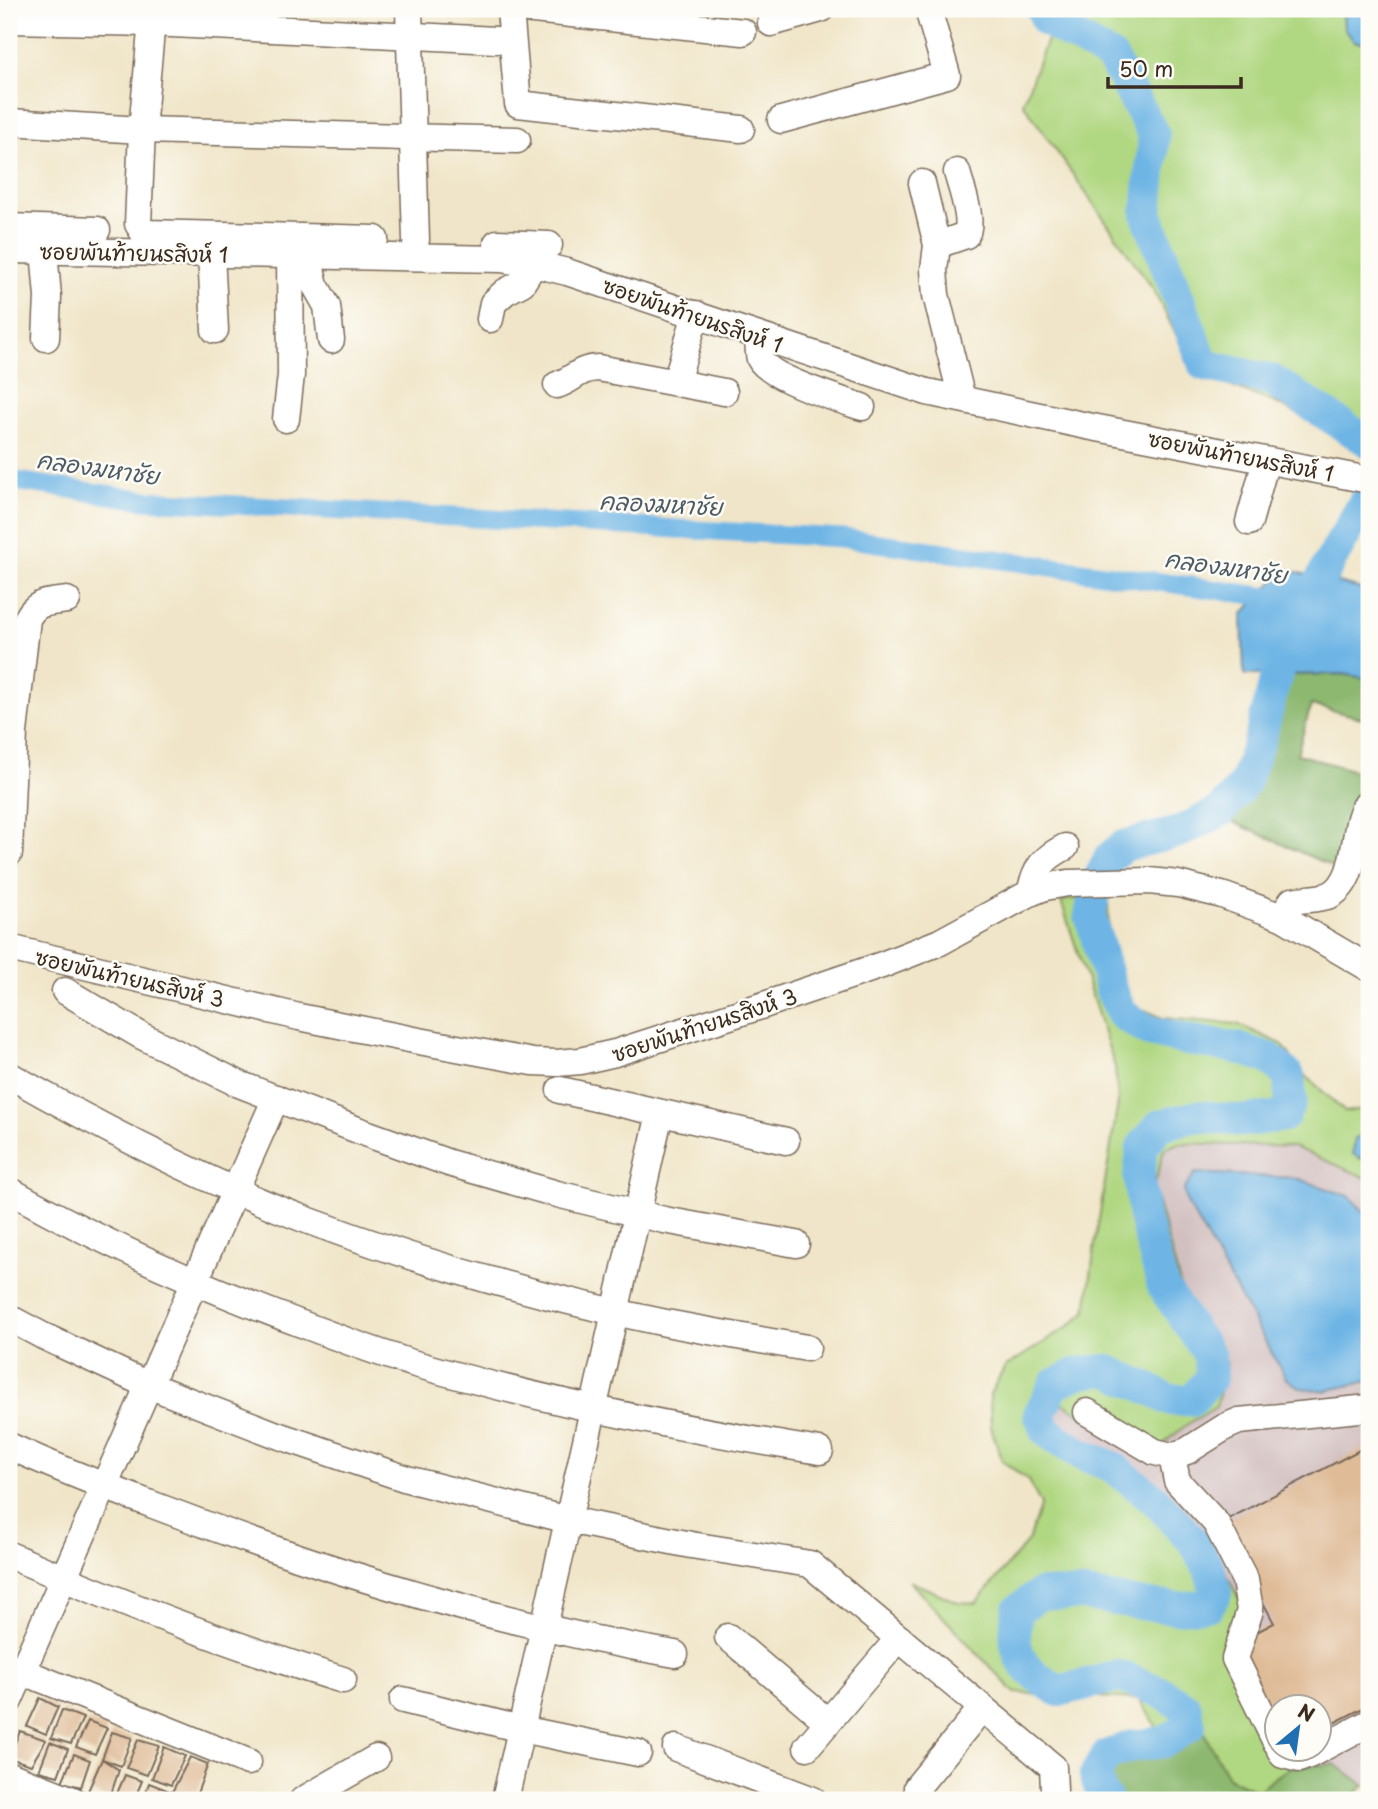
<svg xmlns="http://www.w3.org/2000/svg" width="1378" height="1809" viewBox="0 0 1378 1809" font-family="'Playpen Sans','Playpen Sans Thai',sans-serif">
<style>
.industrial{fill:#d2bfc0}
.green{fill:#b0d781;stroke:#768050;stroke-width:2}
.forest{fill:#8cb86f;stroke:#647146;stroke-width:2}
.water{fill:#6eb5e5;stroke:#547082;stroke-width:2}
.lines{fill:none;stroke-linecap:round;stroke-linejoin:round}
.canal{stroke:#6eb5e5;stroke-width:19}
.river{stroke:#6eb5e5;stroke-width:32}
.building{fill:#dfbb97}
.minor-casing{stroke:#7a6b5a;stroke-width:29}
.minor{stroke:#fff;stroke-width:26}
.labels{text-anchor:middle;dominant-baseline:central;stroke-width:5;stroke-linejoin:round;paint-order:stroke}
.street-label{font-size:21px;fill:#3b2a1e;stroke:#fdfcf7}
.water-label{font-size:23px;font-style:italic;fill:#4d5b64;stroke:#fdfcf7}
</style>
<rect width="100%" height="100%" fill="#fdfcf7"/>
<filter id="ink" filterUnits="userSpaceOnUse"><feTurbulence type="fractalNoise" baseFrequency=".0143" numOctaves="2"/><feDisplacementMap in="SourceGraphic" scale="14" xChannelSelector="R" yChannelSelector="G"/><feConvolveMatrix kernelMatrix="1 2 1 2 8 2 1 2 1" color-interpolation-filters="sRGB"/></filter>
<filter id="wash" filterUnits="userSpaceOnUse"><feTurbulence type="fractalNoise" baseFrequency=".00686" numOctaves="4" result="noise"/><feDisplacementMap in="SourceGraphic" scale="28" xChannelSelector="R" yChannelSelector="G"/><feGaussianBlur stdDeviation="1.57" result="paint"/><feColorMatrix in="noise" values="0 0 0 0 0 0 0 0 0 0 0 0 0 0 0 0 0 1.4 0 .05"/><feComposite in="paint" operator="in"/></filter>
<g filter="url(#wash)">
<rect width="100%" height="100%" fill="#f0e5c8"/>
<polygon class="industrial" points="1179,1143 1294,1147 1369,1179 1369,1783 1365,1786 1335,1764 1290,1767 1318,1750 1318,1708 1276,1708 1276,1744 1222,1647 1243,1607 1212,1545 1143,1473 1134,1488 1041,1439 1061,1402 1186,1425 1216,1407 1227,1363 1186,1306 1154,1188 1164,1149"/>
<g class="green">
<polygon points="1043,9 1343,9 1344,28 1354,41 1369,43 1369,432 1346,438 1276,403 1196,374 1153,289 1023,103 1048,37"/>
<polygon points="1108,894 1109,949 1128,1003 1163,1018 1237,1024 1282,1044 1303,1073 1345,1112 1369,1108 1369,1135 1355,1140 1353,1154 1369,1163 1369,1179 1294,1147 1179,1143 1164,1149 1154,1188 1186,1306 1227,1363 1216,1407 1186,1425 1148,1457 1061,1402 1041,1439 1134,1488 1142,1472 1212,1545 1243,1607 1222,1647 1290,1767 1257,1791 1228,1777 1199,1724 1165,1750 1156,1726 1139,1699 1015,1693 909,1581 958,1602 976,1603 1028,1541 1041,1504 1027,1479 1002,1461 991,1427 990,1394 1005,1367 1065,1329 1086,1312 1096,1237 1118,1103 1115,1067 1061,901"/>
</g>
<g class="forest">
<polygon points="1343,674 1369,679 1369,720 1311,705 1297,754 1369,775 1369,883 1233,822 1270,755 1289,675"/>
<polygon points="1199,1724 1228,1777 1257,1791 1290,1767 1335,1764 1365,1786 1347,1800 1120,1800 1103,1781 1120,1758 1165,1750"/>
</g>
<g class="water">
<polygon points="1343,9 1369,9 1369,43 1354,41 1344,28"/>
<polygon points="1285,569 1369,591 1369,679 1343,674 1244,675 1242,615"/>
<polygon points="1369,1135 1369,1163 1353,1154 1355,1139"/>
<polygon points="1195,1173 1296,1178 1349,1196 1369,1217 1369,1381 1325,1391 1300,1388 1286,1378 1187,1203 1184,1190"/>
</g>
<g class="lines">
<polyline class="canal" points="9,480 145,500 843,538 1283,599"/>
<g class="river">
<polyline points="1042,9 1047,21 1112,58 1154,135 1147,215 1204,365 1272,380 1369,442"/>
<path d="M1107 1800 1103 1797 1095 1775 1106 1756 1132 1746 1164 1742 1190 1726 1186 1708 1161 1692 1119 1676 1059 1691C1021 1669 1009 1654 1018 1610L1040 1594 1087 1595 1139 1604 1177 1608 1209 1605 1216 1593 1209 1568 1193 1541 1153 1498 1113 1467 1081 1454 1047 1432 1039 1414 1055 1384 1078 1373 1106 1370 1145 1387 1169 1400H1192L1211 1378 1210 1356 1163 1287 1144 1217 1139 1179 1142 1147 1160 1125 1198 1116 1242 1121 1284 1116 1291 1101 1289 1076 1269 1058 1237 1048 1187 1040 1149 1031 1123 1015 1111 990 1090 915 1097 883 1109 858 1123 846 1179 832 1221 811 1244 784 1261 736 1279 665 1328 565 1369 494"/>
</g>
</g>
<g id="blocks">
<g class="building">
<polygon points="1369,1445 1369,1705 1318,1731 1318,1708 1276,1708 1276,1733 1230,1646 1274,1623 1221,1523"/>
<polygon points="40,1698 58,1707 46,1734 27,1726"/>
<polygon points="62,1710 83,1718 71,1744 51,1738"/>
<polygon points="88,1721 107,1728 95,1754 76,1747"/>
<polygon points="20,1731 46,1740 31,1765 9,1758"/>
<polygon points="112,1732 132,1738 121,1766 102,1759"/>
<polygon points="138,1740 159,1746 147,1775 126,1768"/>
<polygon points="50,1742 68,1749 58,1776 39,1771"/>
<polygon points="164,1747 185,1756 171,1785 152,1778"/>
<polygon points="74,1754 90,1760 81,1787 62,1782"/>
<polygon points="190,1757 208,1764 196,1796 172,1792"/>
<polygon points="102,1759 119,1770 109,1800 88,1791"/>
<polygon points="125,1775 142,1781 134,1800 121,1800 115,1798"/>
<polygon points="149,1783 172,1792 168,1800 143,1800"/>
</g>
</g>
</g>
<g filter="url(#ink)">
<use href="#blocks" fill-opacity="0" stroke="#7a6b5a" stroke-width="2"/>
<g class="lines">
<defs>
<g id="minor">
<polyline points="153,9 142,130 138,224 145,235 146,233 375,239"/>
<polyline points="409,9 416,240"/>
<polyline points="510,9 518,104 741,129"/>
<polyline points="524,9 743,32"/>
<polyline points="9,20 151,23 496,40"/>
<polyline points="771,23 821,9"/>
<polyline points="781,120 947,75 928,9"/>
<polyline points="9,122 142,130 517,140"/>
<polyline points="922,183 937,245 934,270 936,295 962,399"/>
<polyline points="9,227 97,230"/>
<polyline points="497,243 549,245"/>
<path d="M937 245 966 235C974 220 961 188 957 172"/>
<polyline points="9,250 501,259 534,264 567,272 927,392 1087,426 1369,480"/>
<polyline points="44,250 48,297 46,338"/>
<polyline points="211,254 215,330"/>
<polyline points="308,256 315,285 327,306 331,340"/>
<polyline points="490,319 493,303 505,292 522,283 534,264"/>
<path d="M758 337C759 344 758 353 760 359 769 378 841 400 862 407"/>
<polyline points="676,382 696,314"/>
<path d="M557 385C575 379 577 369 598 368L724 392"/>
<polyline points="286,419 291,375 290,255"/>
<polyline points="1249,522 1266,461"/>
<path d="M9 853 14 732 27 619C37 600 48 603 67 600"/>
<path d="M1030 893C1036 868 1042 859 1065 847"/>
<path d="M1282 917 1292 901C1302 899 1321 899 1330 895 1362 879 1350 818 1369 802"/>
<polyline points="9,948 299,1017 419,1041 533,1062 557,1063 580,1061 615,1053 764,1005 882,965 940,942 1030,893 1045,887 1068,883 1149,881 1178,884 1222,895 1282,917 1369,968"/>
<polyline points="65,991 140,1035 239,1084 368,1134 449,1163 557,1194 664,1220 796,1244"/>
<path d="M9 1075C104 1129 202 1180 304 1219 421 1263 543 1298 666 1323 713 1332 760 1340 807 1348"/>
<polyline points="560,1090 786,1141"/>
<path d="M9 1190C104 1244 204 1288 307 1326 341 1339 376 1352 412 1363 546 1402 682 1429 820 1451"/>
<polyline points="9,1318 43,1336 148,1385 277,1435 407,1479 568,1520 691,1545 810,1564 1053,1767 1054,1790 1052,1800"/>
<polyline points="1087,1412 1155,1452 1172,1456 1187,1451 1225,1427 1239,1421 1369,1408"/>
<path d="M9 1446C57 1468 106 1487 156 1506 325 1571 497 1624 675 1654"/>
<polyline points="1172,1456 1177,1481 1216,1523 1245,1580 1250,1610 1235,1659 1276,1742"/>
<path d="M9 1555C118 1602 229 1645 343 1680"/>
<polyline points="728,1637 828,1722"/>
<polyline points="9,1666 248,1762"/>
<polyline points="403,1700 521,1729 638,1753"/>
<polyline points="9,1701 276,1098"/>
<polyline points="807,1747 899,1638"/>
<polyline points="676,1748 813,1800"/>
<polyline points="1280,1750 1283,1755 1299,1759 1309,1755 1369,1723"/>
<polyline points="9,1775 73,1800"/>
<polyline points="917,1787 982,1708"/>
<polyline points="303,1800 376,1758"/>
<polyline points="505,1800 660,1113"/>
</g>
</defs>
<use href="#minor" class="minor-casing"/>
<use href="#minor" class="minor"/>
</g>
</g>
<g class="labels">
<g class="street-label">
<text transform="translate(134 252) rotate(1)">ซอยพันท้ายนรสิงห์ 1</text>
<text transform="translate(693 314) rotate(19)">ซอยพันท้ายนรสิงห์ 1</text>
<text transform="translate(1241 455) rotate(11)">ซอยพันท้ายนรสิงห์ 1</text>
<text transform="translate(130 977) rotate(13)">ซอยพันท้ายนรสิงห์ 3</text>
<text transform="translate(704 1024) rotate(-18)">ซอยพันท้ายนรสิงห์ 3</text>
</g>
<g class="water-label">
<text transform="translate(98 467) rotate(8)">คลองมหาชัย</text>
<text transform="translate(661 503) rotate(3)">คลองมหาชัย</text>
<text transform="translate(1226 566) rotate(8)">คลองมหาชัย</text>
</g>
</g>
<rect width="1378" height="1809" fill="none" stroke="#fdfcf7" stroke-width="35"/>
<g transform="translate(1298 1728) rotate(29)"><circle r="33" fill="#fdfcf7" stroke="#afa8a0" stroke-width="2"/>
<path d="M0-5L12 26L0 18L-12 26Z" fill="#1f6fb2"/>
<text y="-10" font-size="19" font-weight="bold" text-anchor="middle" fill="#3b2a1e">N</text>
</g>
<path d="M1108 77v10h133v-10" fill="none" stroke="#3b2a1e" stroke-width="3.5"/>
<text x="1119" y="77" font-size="21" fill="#3b2a1e" stroke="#fdfcf7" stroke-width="5" paint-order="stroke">50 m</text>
</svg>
